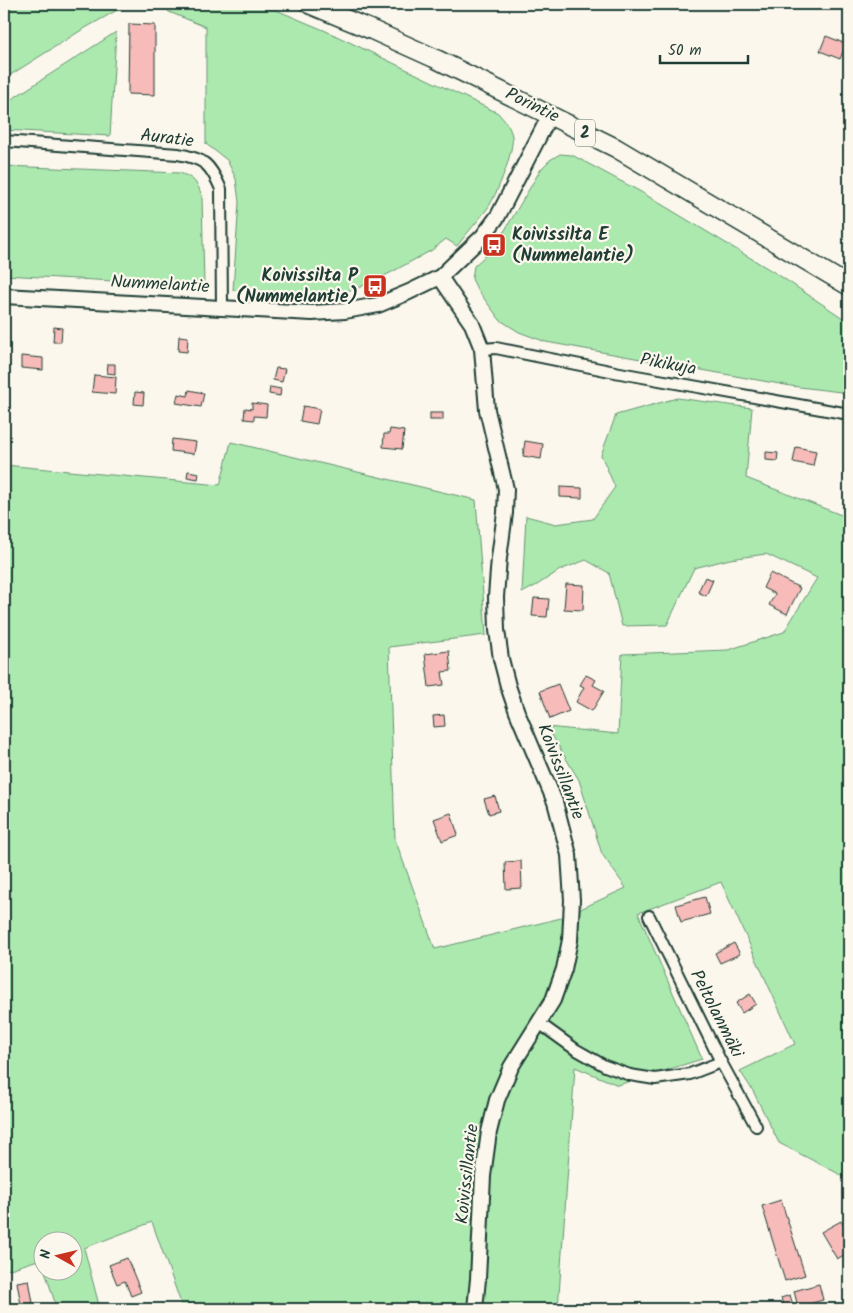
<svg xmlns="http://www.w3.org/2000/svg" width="853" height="1313" viewBox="0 0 853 1313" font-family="Kalam,sans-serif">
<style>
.green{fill:#ace9af;stroke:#669372}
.building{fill:#f7bbb9;stroke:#1f3d34}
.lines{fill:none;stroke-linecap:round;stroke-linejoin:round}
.street-casing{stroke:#1f3d34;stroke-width:14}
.secondary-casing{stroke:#1f3d34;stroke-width:18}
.highway-casing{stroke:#1f3d34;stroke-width:21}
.street{stroke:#fbf7ec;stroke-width:10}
.secondary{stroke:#fbf7ec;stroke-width:14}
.highway{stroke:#fbf7ec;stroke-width:18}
.labels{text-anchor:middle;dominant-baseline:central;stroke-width:4.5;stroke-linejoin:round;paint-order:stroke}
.shield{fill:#fbf7ec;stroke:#61756b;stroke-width:1}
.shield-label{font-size:16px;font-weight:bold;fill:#1f3d34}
.street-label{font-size:18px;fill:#1f3d34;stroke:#fbf7ec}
.poi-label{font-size:18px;font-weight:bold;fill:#1f3d34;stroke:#fbf7ec;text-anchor:start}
</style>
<rect width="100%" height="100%" fill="#fbf7ec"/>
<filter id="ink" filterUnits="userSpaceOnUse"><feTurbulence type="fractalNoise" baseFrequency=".02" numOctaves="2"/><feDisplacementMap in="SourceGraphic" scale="10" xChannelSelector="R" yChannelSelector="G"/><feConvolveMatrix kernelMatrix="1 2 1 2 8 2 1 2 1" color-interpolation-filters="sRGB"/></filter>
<g filter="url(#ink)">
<g class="green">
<polygon points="4,4 128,4 80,31 4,79"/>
<path d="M162 4H262L326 31 498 113C504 120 510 126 512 136 515 150 496 197 487 209 477 222 467 233 457 246L446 239 432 250 390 273 356 289 327 294 233 290 239 202 236 179 227 160 206 144V27L169 12Z"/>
<polygon points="116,32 110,136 4,130 4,104"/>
<polygon points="560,154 572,155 641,192 777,274 849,322 849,393 791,386 546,342 519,332 500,320 477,289 472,279 474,266 495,247 541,169 550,160"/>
<path d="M4 166 180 173C194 178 197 182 202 196L204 286 4 275Z"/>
<polygon points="677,398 752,408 746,478 849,518 849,1184 843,1176 779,1143 753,1091 740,1071 795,1044 721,882 638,913 702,1059 618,1085 575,1067 558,1309 183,1309 152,1222 84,1248 100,1309 57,1309 45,1271 72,1270 72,1240 42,1240 42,1262 41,1259 4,1271 4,465 220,485 231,442 476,500 486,635 389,647 395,839 435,949 561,918 626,888 602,854 579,780 547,727 618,734 622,654 728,650 784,632 817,578 766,554 730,559 694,568 667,625 622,626 609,573 586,560 560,570 537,585 522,593 526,516 556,524 593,519 615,487 601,455 616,415"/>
</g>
<g class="building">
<polygon points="129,24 155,25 155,95 128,94"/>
<polygon points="826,36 846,44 840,59 820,51"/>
<polygon points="54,327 62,328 61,342 53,342"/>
<polygon points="179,336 188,337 187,352 178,351"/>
<polygon points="21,356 43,358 43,370 21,368"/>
<polygon points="108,364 115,364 115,374 107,373"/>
<polygon points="276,368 285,369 282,382 273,380"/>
<polygon points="94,375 116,377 115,394 92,392"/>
<polygon points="270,387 281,389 280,396 269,394"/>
<polygon points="189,390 204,393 201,407 176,403 178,394 188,396"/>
<polygon points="135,392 144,393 143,405 134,404"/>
<polygon points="252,403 267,405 266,417 254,416 254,420 244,419 245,408 252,409"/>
<polygon points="303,406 320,409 317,424 300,421"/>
<rect x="430" y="413" width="13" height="7"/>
<polygon points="390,429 404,431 402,449 383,447 384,434 389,434"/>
<polygon points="172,439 196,442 194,454 171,451"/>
<polygon points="525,441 543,444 541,459 523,456"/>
<polygon points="796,447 816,451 813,466 793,462"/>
<polygon points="766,452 778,453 777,461 766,460"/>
<polygon points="188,471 199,473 198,479 187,477"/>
<polygon points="560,487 582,488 582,498 560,497"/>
<polygon points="770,573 800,588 787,614 769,605 775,594 763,588"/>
<polygon points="705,577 713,580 706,596 698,592"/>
<polygon points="566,584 584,585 583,610 564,609"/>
<polygon points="534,598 549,599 547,617 532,616"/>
<polygon points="449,651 451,671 442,672 444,685 429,687 425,654"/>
<polygon points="586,675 596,680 593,685 604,691 592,711 576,702 584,687 580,685"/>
<polygon points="558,684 569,711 550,719 540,691"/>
<polygon points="444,715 445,726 434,727 433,716"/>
<polygon points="495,796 499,811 489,814 484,799"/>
<polygon points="451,813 458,835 442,841 434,819"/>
<polygon points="521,861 522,888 506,889 505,862"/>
<polygon points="705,897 710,914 681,922 676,905"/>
<polygon points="734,943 740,954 720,963 715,953"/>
<polygon points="750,994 756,1004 742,1013 736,1003"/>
<polygon points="781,1200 805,1275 785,1281 762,1206"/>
<polygon points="841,1221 849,1236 849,1252 837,1259 821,1232"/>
<polygon points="127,1258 141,1292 131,1296 125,1281 117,1284 109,1265"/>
<polygon points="29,1280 33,1303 21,1305 17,1282"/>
<polygon points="819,1284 823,1300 798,1307 794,1291"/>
<polygon points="790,1295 793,1305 784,1307 781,1298"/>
</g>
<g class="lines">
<defs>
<g id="street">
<path d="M4 141 178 154C205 159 210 164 221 189L222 307"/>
<polyline points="482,349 496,348 620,373 849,414"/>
<polyline points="649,916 721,1062 756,1126"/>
<polyline points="539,1023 575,1049 605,1066 630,1075 655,1079 690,1074 721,1062"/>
</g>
<g id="secondary">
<polyline points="440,277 472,324 482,349 487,410 506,489 505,513 499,558 496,597 497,630 501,659 508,686 517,712 555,802 569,855 572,900 570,940 564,969 553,1000 511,1067 497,1100 489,1132 483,1176 478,1279 475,1309"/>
<polyline points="4,296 312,313 345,311 378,305 409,292 440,277 483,236 498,216 550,115"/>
</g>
<polyline id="highway" points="309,4 372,30 434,58 616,148 849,286"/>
</defs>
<use href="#street" class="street-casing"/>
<use href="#secondary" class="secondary-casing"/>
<use href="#highway" class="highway-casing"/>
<use href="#street" class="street"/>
<use href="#secondary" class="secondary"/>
<use href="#highway" class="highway"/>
</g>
</g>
<defs>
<symbol id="bus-square" viewBox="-11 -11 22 22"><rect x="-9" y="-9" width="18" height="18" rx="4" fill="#c8321e" stroke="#fbf7ec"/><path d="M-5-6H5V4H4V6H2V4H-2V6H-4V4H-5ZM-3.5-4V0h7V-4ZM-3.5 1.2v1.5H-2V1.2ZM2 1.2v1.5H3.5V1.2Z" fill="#fff"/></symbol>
</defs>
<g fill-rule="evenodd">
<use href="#bus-square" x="480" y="231" width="28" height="28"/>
<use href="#bus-square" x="361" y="272" width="28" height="28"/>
</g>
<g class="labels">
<rect class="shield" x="575" y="119.5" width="20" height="27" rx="4"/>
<g class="shield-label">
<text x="585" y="133">2</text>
</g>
<g class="street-label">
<text transform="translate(532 106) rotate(26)">Porintie</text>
<text transform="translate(167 139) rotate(7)">Auratie</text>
<text transform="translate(160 285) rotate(3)">Nummelantie</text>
<text transform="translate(668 365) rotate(10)">Pikikuja</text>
<text transform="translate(560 772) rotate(69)">Koivissillantie</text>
<text transform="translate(716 1014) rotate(63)">Peltolanmäki</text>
<text transform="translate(468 1174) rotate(-84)">Koivissillantie</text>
</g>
<g class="poi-label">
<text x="512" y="235">Koivissilta E<tspan x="512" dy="21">(Nummelantie)</tspan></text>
<text x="358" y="276" text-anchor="end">Koivissilta P<tspan x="358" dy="21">(Nummelantie)</tspan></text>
</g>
</g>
<rect width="853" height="1313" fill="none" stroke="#fbf7ec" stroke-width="20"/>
<rect x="10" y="10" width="833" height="1293" fill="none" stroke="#1f3d34" stroke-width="2" filter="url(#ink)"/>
<g transform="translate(58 1256) rotate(278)"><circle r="24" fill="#fbf7ec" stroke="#a3ada2"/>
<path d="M0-4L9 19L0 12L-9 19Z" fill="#c8321e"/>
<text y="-8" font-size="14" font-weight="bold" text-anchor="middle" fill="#1f3d34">N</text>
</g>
<path d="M660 55v8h88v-8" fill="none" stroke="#1f3d34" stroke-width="2.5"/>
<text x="668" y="55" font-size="15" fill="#1f3d34" stroke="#fbf7ec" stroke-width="4" paint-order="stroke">50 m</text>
</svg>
